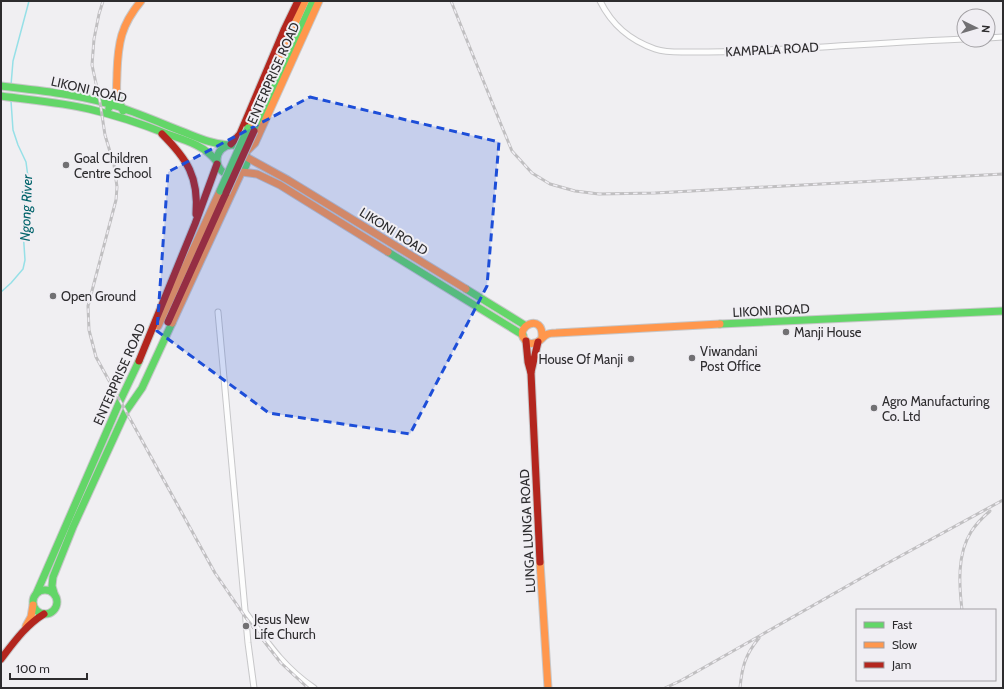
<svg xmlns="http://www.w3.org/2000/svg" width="1004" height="689" viewBox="0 0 1004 689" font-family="Cabin,sans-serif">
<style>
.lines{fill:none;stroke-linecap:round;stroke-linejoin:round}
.stream{stroke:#96e0e7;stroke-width:1.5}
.street-casing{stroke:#c7c7c9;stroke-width:7}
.fast-casing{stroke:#c7c7c9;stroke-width:9}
.slow-casing{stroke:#c7c7c9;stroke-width:9}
.jam-casing{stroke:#c7c7c9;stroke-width:9}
.street{stroke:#fdfdfd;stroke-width:5}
.fast{stroke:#63d668;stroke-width:7}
.slow{stroke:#ff974d;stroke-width:7}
.jam{stroke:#b3261e;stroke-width:7}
.rail-casing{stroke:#c0bfc1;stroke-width:3}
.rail{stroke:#f0eef3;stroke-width:1.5;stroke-dasharray:4.5;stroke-linecap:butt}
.fast-bridge-casing{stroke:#c7c7c9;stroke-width:9;stroke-linecap:butt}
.jam-bridge-casing{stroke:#c7c7c9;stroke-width:9;stroke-linecap:butt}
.fast-bridge{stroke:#63d668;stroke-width:7}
.jam-bridge{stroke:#b3261e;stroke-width:7}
.marked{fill:#1d4ed8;fill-opacity:0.2;stroke:#1d4ed8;stroke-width:3;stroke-dasharray:8 5;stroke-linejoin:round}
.poi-dot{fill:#717073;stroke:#f0eef3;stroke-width:1.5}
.labels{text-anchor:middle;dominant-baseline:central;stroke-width:4;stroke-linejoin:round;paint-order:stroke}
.street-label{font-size:13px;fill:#2d2c2e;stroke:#f0eef3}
.poi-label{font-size:13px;fill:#2d2c2e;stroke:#f0eef3;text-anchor:start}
.water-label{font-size:14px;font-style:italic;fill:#01636a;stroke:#f0eef3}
</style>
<rect width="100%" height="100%" fill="#f0eff2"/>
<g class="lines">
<g class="stream">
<polyline points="11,85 13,61 29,1"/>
<polyline points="1,292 11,283 23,269 25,260 23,230 26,220 24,196 28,177 26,162 18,145 13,130 11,101"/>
</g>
<defs>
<g id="street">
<path d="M600 1C612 25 629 40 655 49 667 53 679 52 691 52 710 52 728 52 746 51 819 48 891 42 964 39"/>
<polyline points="988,38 1003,37"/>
<polyline points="218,312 248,643 254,688"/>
<path d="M246 613C267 642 283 667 314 688"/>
</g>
<g id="fast">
<path d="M1 86C40 91 81 94 119 107 140 114 161 123 181 131 197 137 211 144 228 145"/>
<path d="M1 96C30 100 60 102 89 109 115 115 142 124 167 134 185 140 206 146 217 162"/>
<polyline points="109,108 117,95 123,111"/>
<polyline points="254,131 313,1"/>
<circle cx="232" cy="160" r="15"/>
<polyline points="388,252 523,335"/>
<polyline points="466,289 526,326"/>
<polyline points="720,324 1003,311"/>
<circle cx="45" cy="602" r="12"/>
<polyline points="37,592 120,401 139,361"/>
<polyline points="54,593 52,586 53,577 73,527 126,411 142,388 172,323"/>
</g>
<g id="slow">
<path d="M117 95C116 88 117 80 117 73 118 43 121 25 141 1"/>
<polyline points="248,128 305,1"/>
<polyline points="246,152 255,143 319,1"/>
<polyline points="248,158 288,180 466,289"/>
<polyline points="242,172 257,174 280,185 388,252"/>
<polyline points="172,323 241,173"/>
<polyline points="158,326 220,191"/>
<path d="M542 338C544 311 513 327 525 340 527 343 531 344 534 343 540 343 542 337 546 335 549 333 553 333 556 333L720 324"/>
<polyline points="540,562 548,688"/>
<polyline points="26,626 31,617 33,605"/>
</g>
<g id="jam">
<path d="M162 134C187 159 199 177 196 214"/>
<polyline points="231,144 240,134 284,30 298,1"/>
<polyline points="168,322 226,193"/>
<polyline points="526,341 528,362 531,373 540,562"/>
<polyline points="139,361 195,224 217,164"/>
<polyline points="531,372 538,342"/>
<path d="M1 659C14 642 26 625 44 614"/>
</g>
</defs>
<use href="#street" class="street-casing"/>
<use href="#fast" class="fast-casing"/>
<use href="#slow" class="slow-casing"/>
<use href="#jam" class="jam-casing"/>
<use href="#street" class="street"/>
<use href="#fast" class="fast"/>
<use href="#slow" class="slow"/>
<use href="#jam" class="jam"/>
<defs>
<g id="rail">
<polyline points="103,1 99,14 94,39 92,65 100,102 105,135 114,165 117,187 116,200 88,306 89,330 96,357 215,573 246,618 281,663 308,688"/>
<polyline points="451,1 500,122 512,151 532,173 550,184 575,191 599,194 655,193 1003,174"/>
<path d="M962 610C959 585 957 554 971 532 976 524 983 517 990 511"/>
<polyline points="665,688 682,680 886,564 1003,500"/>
<path d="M740 688C742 667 745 655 759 638"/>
</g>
</defs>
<use href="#rail" class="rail-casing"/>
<use href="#rail" class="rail"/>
<defs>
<polyline id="fast-bridge" points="220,191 248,128"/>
<polyline id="jam-bridge" points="226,193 254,131"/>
</defs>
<use href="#fast-bridge" class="fast-bridge-casing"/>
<use href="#jam-bridge" class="jam-bridge-casing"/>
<use href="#fast-bridge" class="fast-bridge"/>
<use href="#jam-bridge" class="jam-bridge"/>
</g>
<path class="marked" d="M310 97 499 142 487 286 410 434 269 413 157 331 168 172Z"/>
<g class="poi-dot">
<circle cx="66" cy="165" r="4"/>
<circle cx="53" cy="296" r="4"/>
<circle cx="786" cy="332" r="4"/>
<circle cx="692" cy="358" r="4"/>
<circle cx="631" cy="359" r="4"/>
<circle cx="874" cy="408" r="4"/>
<circle cx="246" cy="626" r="4"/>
</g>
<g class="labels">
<g class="street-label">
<text transform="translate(772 49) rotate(-3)">KAMPALA ROAD</text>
<text transform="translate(273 73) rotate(-66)">ENTERPRISE ROAD</text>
<text transform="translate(89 89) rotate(13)">LIKONI ROAD</text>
<text transform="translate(394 231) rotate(32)">LIKONI ROAD</text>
<text transform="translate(771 310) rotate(-3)">LIKONI ROAD</text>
<text transform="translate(119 374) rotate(-66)">ENTERPRISE ROAD</text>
<text transform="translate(527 531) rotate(-93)">LUNGA LUNGA ROAD</text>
</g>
<g class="poi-label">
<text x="74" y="158">Goal Children<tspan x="74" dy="15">Centre School</tspan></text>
<text x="61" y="296">Open Ground</text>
<text x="794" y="332">Manji House</text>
<text x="700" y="351">Viwandani<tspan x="700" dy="15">Post Office</tspan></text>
<text x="623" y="359" text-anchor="end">House Of Manji</text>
<text x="882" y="401">Agro Manufacturing<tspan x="882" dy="15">Co. Ltd</tspan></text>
<text x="254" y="619">Jesus New<tspan x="254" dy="15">Life Church</tspan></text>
</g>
<g class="water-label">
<text transform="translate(26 208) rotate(-88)">Ngong River</text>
</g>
</g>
<rect width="1004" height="689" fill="none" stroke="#2d2c2e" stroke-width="4"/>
<rect x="856" y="609" width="140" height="72" fill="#f0eef3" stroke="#a2a0a4"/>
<rect x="864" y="622" width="20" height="6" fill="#63d668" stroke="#a2a0a4"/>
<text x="892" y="629" font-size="12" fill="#2d2c2e">Fast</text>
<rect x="864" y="642" width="20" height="6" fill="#ff974d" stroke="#a2a0a4"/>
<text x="892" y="649" font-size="12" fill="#2d2c2e">Slow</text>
<rect x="864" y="662" width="20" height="6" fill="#b3261e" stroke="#a2a0a4"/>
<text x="892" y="669" font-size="12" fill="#2d2c2e">Jam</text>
<g transform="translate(976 28) rotate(95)"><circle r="19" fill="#f0eef3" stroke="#a2a0a4"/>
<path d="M0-3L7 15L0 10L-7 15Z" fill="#717073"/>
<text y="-6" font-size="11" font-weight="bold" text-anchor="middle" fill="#2d2c2e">N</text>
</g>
<path d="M10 673v6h77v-6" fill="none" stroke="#2d2c2e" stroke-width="2"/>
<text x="16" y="673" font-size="12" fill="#2d2c2e" stroke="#f0eef3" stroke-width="3" paint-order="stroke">100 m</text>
</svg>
